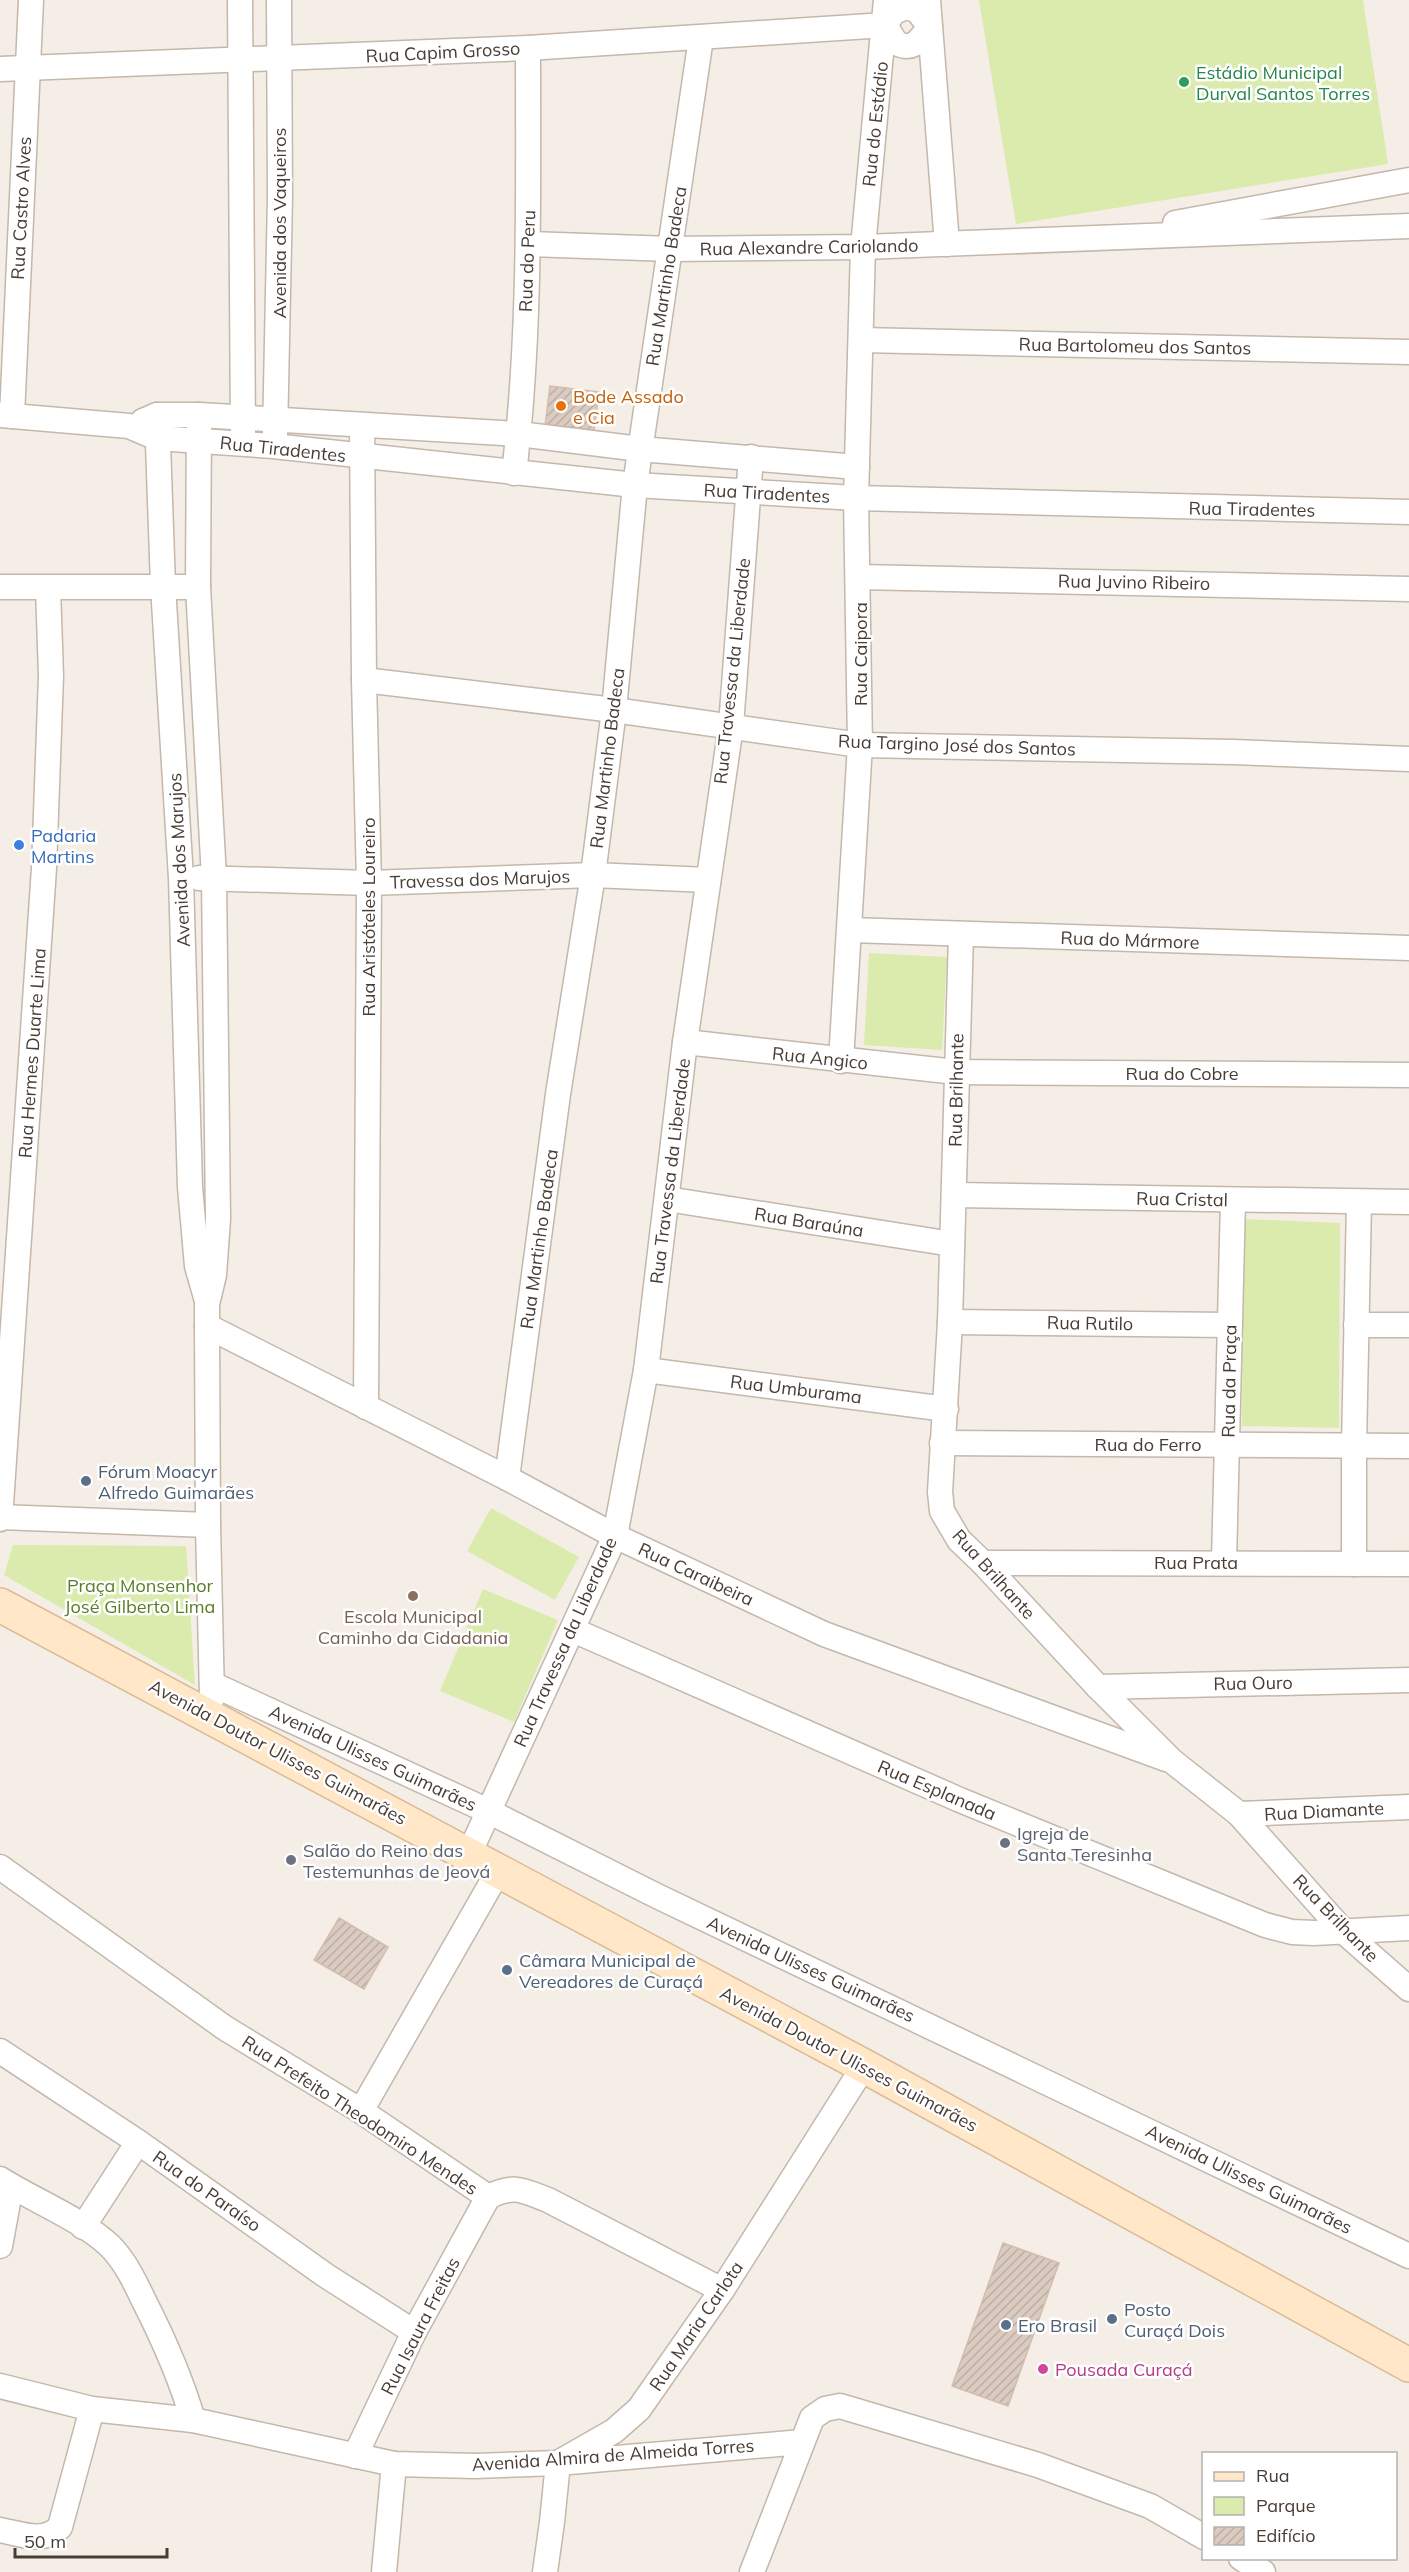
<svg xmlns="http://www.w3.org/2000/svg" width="1409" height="2572" viewBox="0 0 1409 2572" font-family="Mulish,sans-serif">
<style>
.green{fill:#dbebad}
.building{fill:url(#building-hatch);stroke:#d2bdae;stroke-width:1.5}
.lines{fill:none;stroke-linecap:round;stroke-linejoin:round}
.minor-casing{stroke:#c4b7ac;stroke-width:27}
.secondary-casing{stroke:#dabb96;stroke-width:36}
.minor{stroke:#fff;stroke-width:24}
.secondary{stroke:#ffe7c7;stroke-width:33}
.leisure-dot{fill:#2e9e5b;stroke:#fff;stroke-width:2}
.food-dot{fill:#e8710a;stroke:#fff;stroke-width:2}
.shop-dot{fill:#3f7fe0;stroke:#fff;stroke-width:2}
.service-dot{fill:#5c6f8a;stroke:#fff;stroke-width:2}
.education-dot{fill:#8d6e63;stroke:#fff;stroke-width:2}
.worship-dot{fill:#6b7280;stroke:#fff;stroke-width:2}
.hotel-dot{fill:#d1479c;stroke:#fff;stroke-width:2}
.labels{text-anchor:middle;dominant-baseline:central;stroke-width:5;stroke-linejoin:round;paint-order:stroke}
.street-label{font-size:18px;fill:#483d35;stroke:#fff}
.leisure-label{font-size:18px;fill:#27864d;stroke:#fff;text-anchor:start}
.food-label{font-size:18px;fill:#c56008;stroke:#fff;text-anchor:start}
.shop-label{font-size:18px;fill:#366cbe;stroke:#fff;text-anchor:start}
.service-label{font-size:18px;fill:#4e5e75;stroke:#fff;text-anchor:start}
.park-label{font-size:18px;fill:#587e25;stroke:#fff}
.education-label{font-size:18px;fill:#785e54;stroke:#fff}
.worship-label{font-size:18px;fill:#5b616d;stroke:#fff;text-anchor:start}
.hotel-label{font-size:18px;fill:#b23c85;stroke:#fff;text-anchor:start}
</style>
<defs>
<pattern id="building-hatch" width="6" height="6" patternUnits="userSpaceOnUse" patternTransform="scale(1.5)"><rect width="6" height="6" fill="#dacabf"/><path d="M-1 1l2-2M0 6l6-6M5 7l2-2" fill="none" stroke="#bdaea5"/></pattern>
</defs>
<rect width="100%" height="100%" fill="#f5eee7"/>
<g class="green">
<polygon points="979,0 1363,0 1388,164 1016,224"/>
<polygon points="869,953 947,957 942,1050 864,1045"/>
<polygon points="1243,1219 1340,1223 1339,1428 1242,1426"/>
<polygon points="491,1508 579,1557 555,1600 467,1551"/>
<polygon points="13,1545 186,1546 195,1685 4,1575"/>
<polygon points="483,1589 558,1620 514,1722 440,1691"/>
</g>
<g class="building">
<polygon points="550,386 599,392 594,432 545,426"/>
<polygon points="339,1918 388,1947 364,1989 314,1960"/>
<polygon points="1003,2243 1059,2263 1008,2406 952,2386"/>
</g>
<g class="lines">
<defs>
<g id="minor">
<polyline points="240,0 243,433"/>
<polyline points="928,0 947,244"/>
<path d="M905 7 917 10 930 27C920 39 914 52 896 43L885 25 893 13Z"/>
<polyline points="0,69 528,48 885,25"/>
<polyline points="1175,223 1409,180"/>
<polyline points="529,244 671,249 863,247 1409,226"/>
<polyline points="861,340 1409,352"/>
<polyline points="0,415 129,426 157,438 273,446 635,485 856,498 1409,512"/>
<polyline points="157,415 163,586 181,878 190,1187 197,1266 207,1301"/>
<polyline points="199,415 198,587 214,878 218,1219 214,1275 207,1304 207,1326 208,1525 212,1698"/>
<polyline points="12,416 31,0"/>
<polyline points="143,421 157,415 199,415 519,434 640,449 857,467"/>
<polyline points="362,426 364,680 369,883 366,1407"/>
<polyline points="275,435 280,197 279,0"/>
<path d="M514 473C531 333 528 189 528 48"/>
<polyline points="859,577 1409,589"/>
<polyline points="0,587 198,587"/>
<polyline points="364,680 614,710 860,745 1233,752 1409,759"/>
<polyline points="199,878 369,883 593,875 708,880"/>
<polyline points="850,930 1409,948"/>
<polyline points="961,935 950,1322 940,1492 942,1511 959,1540 983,1563 1098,1687 1172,1761 1239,1814 1343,1931 1409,1989"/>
<polyline points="685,1042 956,1072 1409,1075"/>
<polyline points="841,1061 860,745 856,498 863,247 886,0"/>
<polyline points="955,1195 1409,1202"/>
<polyline points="667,1199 952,1244"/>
<polyline points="950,1322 1230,1325"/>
<polyline points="1356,1325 1409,1325"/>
<polyline points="207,1326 507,1478 615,1536 824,1634 1166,1759"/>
<polyline points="646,1370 946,1409"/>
<polyline points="942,1443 1409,1446"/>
<polyline points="507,1478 558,1094 593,875 614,710 635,485 701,38"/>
<polyline points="0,1517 208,1525"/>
<polyline points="0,1519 44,868 51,676 48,588"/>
<polyline points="1224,1562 1233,1200"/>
<polyline points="983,1563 1409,1564"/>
<polyline points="1354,1564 1354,1446 1359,1202"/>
<polyline points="573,1630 960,1800 1265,1925 1292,1932 1314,1933 1409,1928"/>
<polyline points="212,1684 488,1811 657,1896 1409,2256"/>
<polyline points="1098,1687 1409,1680"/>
<polyline points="1239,1814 1409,1807"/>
<polyline points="469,1854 615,1536 646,1370 685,1042 731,726 751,457"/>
<path d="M0 1867 225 2028 361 2111 488 2197C514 2184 522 2190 548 2200L722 2290"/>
<polyline points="0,2051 138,2142 325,2275 414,2332"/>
<polyline points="361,2111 499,1870"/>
<path d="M0 2179C33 2200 83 2220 110 2246 125 2261 135 2282 144 2301 164 2340 181 2379 193 2420"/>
<polyline points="83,2227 138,2142"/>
<polyline points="0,2246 11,2186"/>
<polyline points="0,2386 92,2409 193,2420 394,2464 475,2466 558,2463 802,2442"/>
<polyline points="355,2456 414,2332 488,2197"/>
<path d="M0 2530C22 2534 43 2544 60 2527L92 2409"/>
<polyline points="1241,2558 1263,2572"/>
<polyline points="384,2572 394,2464"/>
<polyline points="545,2572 552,2522 558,2463 614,2431 639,2409 722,2290 864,2066"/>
<polyline points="752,2572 812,2418 825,2409 840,2406 1038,2465 1150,2506 1204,2537"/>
</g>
<polyline id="secondary" points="0,1605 864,2066 1409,2365"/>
</defs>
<use href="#minor" class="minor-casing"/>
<use href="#secondary" class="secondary-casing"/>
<use href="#minor" class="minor"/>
<use href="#secondary" class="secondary"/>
</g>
<circle class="leisure-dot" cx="1184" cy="82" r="6"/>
<circle class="food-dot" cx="561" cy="406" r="6"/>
<circle class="shop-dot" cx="19" cy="845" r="6"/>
<g class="service-dot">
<circle cx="86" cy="1481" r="6"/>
<circle cx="507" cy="1970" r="6"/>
<circle cx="1112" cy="2319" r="6"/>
<circle cx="1006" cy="2325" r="6"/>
</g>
<circle class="education-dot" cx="413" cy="1596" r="6"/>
<g class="worship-dot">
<circle cx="1005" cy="1843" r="6"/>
<circle cx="291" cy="1860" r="6"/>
</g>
<circle class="hotel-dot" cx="1043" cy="2369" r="6"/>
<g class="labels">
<g class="street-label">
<text transform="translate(443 52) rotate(-3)">Rua Capim Grosso</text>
<text transform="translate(875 124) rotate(-84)">Rua do Estádio</text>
<text transform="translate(21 208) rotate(-87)">Rua Castro Alves</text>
<text transform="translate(279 223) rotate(-90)">Avenida dos Vaqueiros</text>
<text transform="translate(809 247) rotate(-1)">Rua Alexandre Cariolando</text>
<text transform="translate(527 261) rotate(-88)">Rua do Peru</text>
<text transform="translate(666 276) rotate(-81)">Rua Martinho Badeca</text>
<text transform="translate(1135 346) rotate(1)">Rua Bartolomeu dos Santos</text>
<text transform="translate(283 449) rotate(6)">Rua Tiradentes</text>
<text transform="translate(767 493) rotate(3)">Rua Tiradentes</text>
<text transform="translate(1252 509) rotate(1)">Rua Tiradentes</text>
<text transform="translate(1134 582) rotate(1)">Rua Juvino Ribeiro</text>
<text transform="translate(860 654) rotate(-90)">Rua Caipora</text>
<text transform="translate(732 671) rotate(-84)">Rua Travessa da Liberdade</text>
<text transform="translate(957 745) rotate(2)">Rua Targino José dos Santos</text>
<text transform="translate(607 758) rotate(-83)">Rua Martinho Badeca</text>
<text transform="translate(179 860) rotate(-93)">Avenida dos Marujos</text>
<text transform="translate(480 879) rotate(-2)">Travessa dos Marujos</text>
<text transform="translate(368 917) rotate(-90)">Rua Aristóteles Loureiro</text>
<text transform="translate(1130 940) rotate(2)">Rua do Mármore</text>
<text transform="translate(32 1053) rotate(-86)">Rua Hermes Duarte Lima</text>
<text transform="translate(820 1058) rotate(6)">Rua Angico</text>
<text x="1182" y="1073">Rua do Cobre</text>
<text transform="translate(956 1090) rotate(-89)">Rua Brilhante</text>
<text transform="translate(670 1171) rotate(-83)">Rua Travessa da Liberdade</text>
<text transform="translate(1182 1199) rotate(1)">Rua Cristal</text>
<text transform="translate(809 1222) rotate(9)">Rua Baraúna</text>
<text transform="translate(539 1239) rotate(-82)">Rua Martinho Badeca</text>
<text transform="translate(1090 1323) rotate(1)">Rua Rutilo</text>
<text transform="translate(1229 1381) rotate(-89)">Rua da Praça</text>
<text transform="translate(796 1389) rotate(7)">Rua Umburama</text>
<text x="1148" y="1444">Rua do Ferro</text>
<text x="1196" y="1562">Rua Prata</text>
<text transform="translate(696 1574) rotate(25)">Rua Caraibeira</text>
<text transform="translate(994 1574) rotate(48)">Rua Brilhante</text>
<text transform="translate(565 1642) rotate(-66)">Rua Travessa da Liberdade</text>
<text transform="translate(1253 1683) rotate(-1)">Rua Ouro</text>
<text transform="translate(278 1752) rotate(28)">Avenida Doutor Ulisses Guimarães</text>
<text transform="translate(373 1758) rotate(25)">Avenida Ulisses Guimarães</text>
<text transform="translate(937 1790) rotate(23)">Rua Esplanada</text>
<text transform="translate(1324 1811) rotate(-3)">Rua Diamante</text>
<text transform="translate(1336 1918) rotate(46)">Rua Brilhante</text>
<text transform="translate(811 1969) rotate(25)">Avenida Ulisses Guimarães</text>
<text transform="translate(849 2059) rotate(28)">Avenida Doutor Ulisses Guimarães</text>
<text transform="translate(360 2115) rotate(33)">Rua Prefeito Theodomiro Mendes</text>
<text transform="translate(1249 2179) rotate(26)">Avenida Ulisses Guimarães</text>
<text transform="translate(207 2191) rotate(35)">Rua do Paraíso</text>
<text transform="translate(420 2326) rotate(-63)">Rua Isaura Freitas</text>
<text transform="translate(696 2326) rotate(-56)">Rua Maria Carlota</text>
<text transform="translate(613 2455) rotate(-4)">Avenida Almira de Almeida Torres</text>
</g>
<g class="leisure-label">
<text x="1196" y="72">Estádio Municipal<tspan x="1196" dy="21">Durval Santos Torres</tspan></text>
</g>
<g class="food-label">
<text x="573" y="396">Bode Assado<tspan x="573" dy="21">e Cia</tspan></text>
</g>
<g class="shop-label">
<text x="31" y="835">Padaria<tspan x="31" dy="21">Martins</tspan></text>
</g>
<g class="service-label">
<text x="98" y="1471">Fórum Moacyr<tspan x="98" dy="21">Alfredo Guimarães</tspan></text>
<text x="519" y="1960">Câmara Municipal de<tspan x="519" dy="21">Vereadores de Curaçá</tspan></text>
<text x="1124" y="2309">Posto<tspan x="1124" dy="21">Curaçá Dois</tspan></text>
<text x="1018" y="2325">Ero Brasil</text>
</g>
<g class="park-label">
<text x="140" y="1585">Praça Monsenhor<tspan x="140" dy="21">José Gilberto Lima</tspan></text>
</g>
<g class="education-label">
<text x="413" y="1616">Escola Municipal<tspan x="413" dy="21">Caminho da Cidadania</tspan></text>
</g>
<g class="worship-label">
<text x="1017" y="1833">Igreja de<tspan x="1017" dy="21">Santa Teresinha</tspan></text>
<text x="303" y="1850">Salão do Reino das<tspan x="303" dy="21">Testemunhas de Jeová</tspan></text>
</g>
<g class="hotel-label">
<text x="1055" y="2369">Pousada Curaçá</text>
</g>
</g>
<rect x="1202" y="2452" width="195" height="108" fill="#ffffff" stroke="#b6b1ae" stroke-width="1.5"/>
<rect x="1214" y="2472" width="30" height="9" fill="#ffe7c7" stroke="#b6b1ae" stroke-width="1.5"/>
<text x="1256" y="2482" font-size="18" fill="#483d35">Rua</text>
<rect x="1214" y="2497" width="30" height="18" fill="#dbebad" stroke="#b6b1ae" stroke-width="1.5"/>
<text x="1256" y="2512" font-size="18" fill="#483d35">Parque</text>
<rect x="1214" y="2527" width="30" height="18" fill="url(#building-hatch)" stroke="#b6b1ae" stroke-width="1.5"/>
<text x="1256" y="2542" font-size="18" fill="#483d35">Edifício</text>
<path d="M15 2548v9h152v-9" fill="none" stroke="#483d35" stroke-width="3"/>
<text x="24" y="2548" font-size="18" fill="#483d35" stroke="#ffffff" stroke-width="4.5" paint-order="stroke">50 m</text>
</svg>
